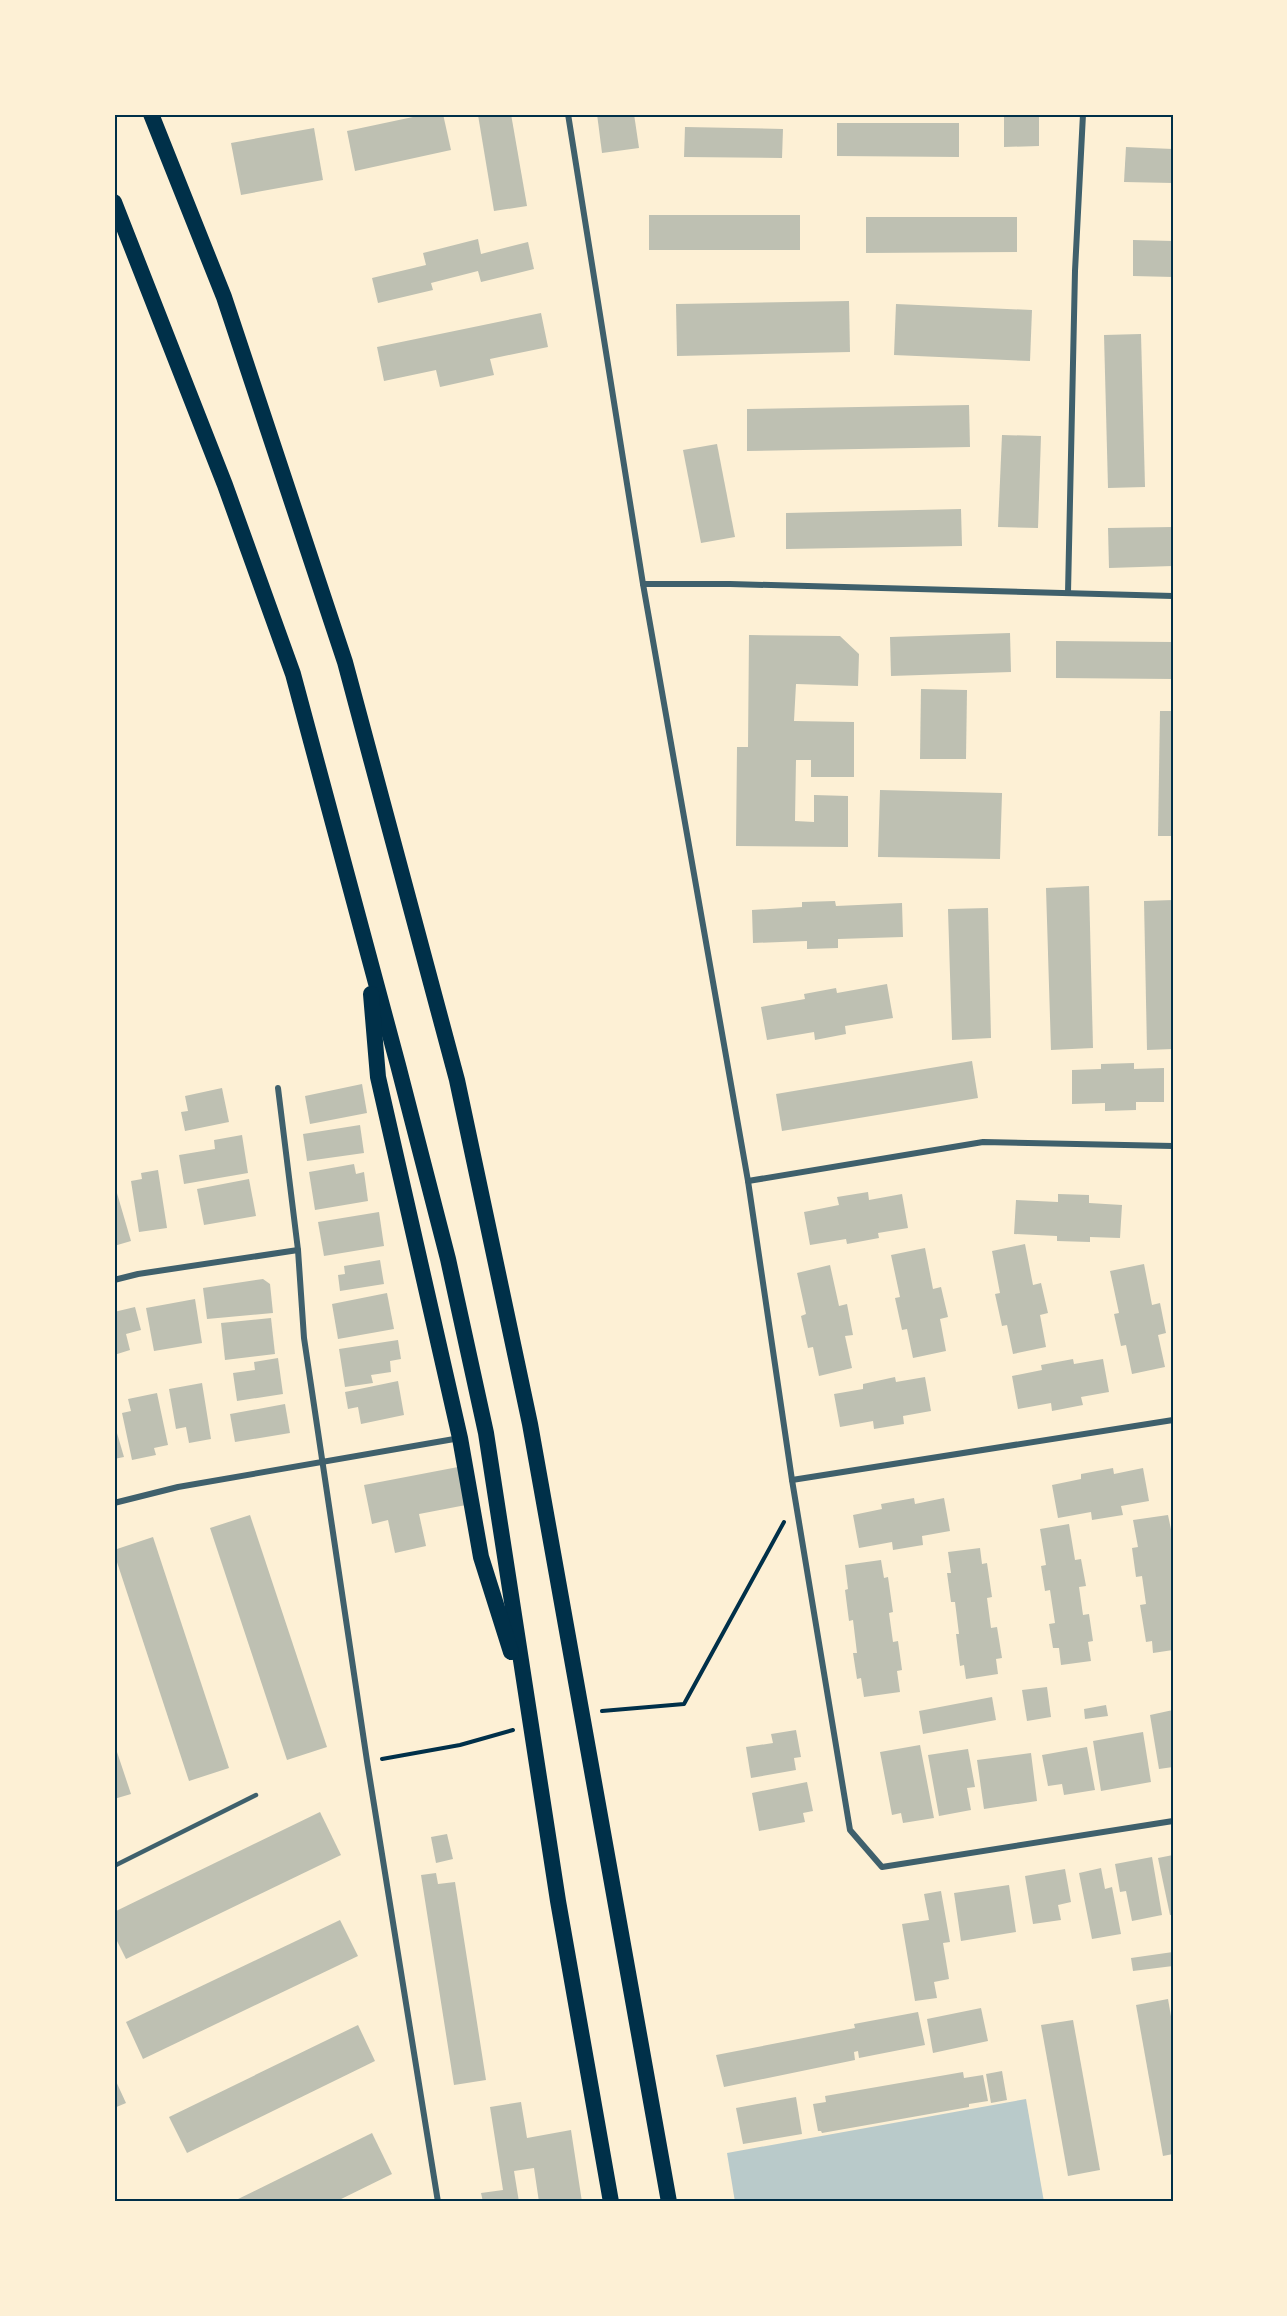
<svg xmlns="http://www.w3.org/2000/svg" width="1287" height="2316" viewBox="0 0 1287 2316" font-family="'Alegreya Sans',sans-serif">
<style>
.green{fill:#b9caca}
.building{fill:#bec0b2}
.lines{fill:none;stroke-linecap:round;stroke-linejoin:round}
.path{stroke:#003049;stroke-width:4}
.service{stroke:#3f606c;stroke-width:4.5}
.minor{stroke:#3f606c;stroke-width:6}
.trunk{stroke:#003049;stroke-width:16}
.neatline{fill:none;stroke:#003049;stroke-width:2}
</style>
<rect width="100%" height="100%" fill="#fdf0d5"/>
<polygon class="green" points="1026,2099 1044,2202 735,2202 727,2153"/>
<g class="building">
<polygon points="427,114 443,114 451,150 355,171 347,131"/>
<polygon points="511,114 527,206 494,211 478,115"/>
<polygon points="597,114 634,114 639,148 602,153"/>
<polygon points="1004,114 1039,114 1039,146 1004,147"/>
<polygon points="837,123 959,123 959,157 837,156"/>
<polygon points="685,127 783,129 782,158 684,157"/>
<polygon points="314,128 323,180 241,195 231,143"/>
<polygon points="1126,147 1173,149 1173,183 1124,182"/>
<rect x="649" y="215" width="151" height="35"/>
<polygon points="866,217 1017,217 1017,252 866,253"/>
<polygon points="478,239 481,254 528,242 534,269 481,282 478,271 431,283 433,290 378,303 372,278 426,265 423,253"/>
<polygon points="1133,240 1173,241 1173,277 1133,276"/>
<polygon points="849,301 850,352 677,356 676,304"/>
<polygon points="896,304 1032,310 1030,361 894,355"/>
<polygon points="541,313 548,347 490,359 494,375 440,387 436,370 384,381 377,347"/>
<polygon points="1141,334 1145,487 1108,488 1104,335"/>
<polygon points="969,405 970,447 747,451 747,409"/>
<polygon points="1002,435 1041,436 1038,528 998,527"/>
<polygon points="717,444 735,537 701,543 683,450"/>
<polygon points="961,509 962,546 786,549 786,513"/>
<polygon points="1173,527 1173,566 1109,568 1108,528"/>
<polygon points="1010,633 1011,672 891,676 890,637"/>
<polygon points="749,635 840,636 859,654 858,686 796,684 794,721 854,722 854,777 811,777 811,760 796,760 795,821 814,822 814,795 848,796 848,847 736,846 737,747 748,747"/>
<polygon points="1056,641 1173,642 1173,679 1056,678"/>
<polygon points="921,689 967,690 966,759 920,759"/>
<polygon points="1160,711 1173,711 1173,836 1158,836"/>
<polygon points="880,790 1002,793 1000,859 878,857"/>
<polygon points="1089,886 1093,1048 1051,1050 1046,888"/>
<polygon points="1173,900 1173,1049 1147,1050 1144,901"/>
<polygon points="835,901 836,906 902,903 903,937 838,939 838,948 807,949 807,941 753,943 752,910 802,907 802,902"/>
<polygon points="988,908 991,1038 952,1040 948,909"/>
<polygon points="887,984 893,1018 845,1026 846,1034 815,1040 814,1032 767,1040 761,1007 805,999 804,994 836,988 837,993"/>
<polygon points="972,1061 978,1098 782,1131 776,1094"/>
<polygon points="1134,1063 1134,1069 1164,1068 1164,1102 1136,1102 1136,1110 1105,1111 1105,1103 1072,1104 1072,1070 1101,1069 1101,1064"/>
<polygon points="362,1084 367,1113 310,1124 305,1096"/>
<polygon points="222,1088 229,1122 185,1131 181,1112 188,1111 185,1096"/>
<polygon points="360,1125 364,1153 307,1161 303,1134"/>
<polygon points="242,1135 248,1173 184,1184 179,1155 215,1149 214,1140"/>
<polygon points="354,1164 356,1174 364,1172 368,1201 315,1210 309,1172"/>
<polygon points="158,1170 167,1228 139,1232 131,1181 142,1179 141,1173"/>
<polygon points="249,1179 256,1216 204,1225 197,1189"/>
<polygon points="114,1183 131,1241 114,1246"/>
<polygon points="868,1192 869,1200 902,1194 908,1228 878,1233 879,1238 847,1244 846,1239 810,1245 804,1212 839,1205 837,1197"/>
<polygon points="1058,1194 1089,1195 1089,1203 1122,1205 1120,1238 1090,1237 1090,1242 1057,1241 1057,1236 1014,1234 1016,1200 1058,1202"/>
<polygon points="379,1212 384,1246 324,1256 318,1222"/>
<polygon points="1025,1244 1033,1285 1041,1283 1048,1313 1040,1315 1046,1347 1013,1354 1007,1325 1002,1326 995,1294 1000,1293 992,1251"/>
<polygon points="925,1248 933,1289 941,1287 948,1317 940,1319 946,1351 913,1358 907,1329 902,1330 895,1298 900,1297 891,1255"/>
<polygon points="380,1260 384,1284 340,1291 338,1275 345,1274 344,1266"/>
<polygon points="1144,1264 1152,1305 1160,1303 1166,1333 1158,1335 1165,1367 1132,1374 1126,1345 1121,1346 1114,1314 1119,1313 1110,1271"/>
<polygon points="830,1265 839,1306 847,1304 853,1335 845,1336 852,1368 819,1376 813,1347 808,1348 801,1316 806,1314 797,1273"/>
<polygon points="263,1279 270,1284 273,1313 207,1319 203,1288"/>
<polygon points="387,1293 394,1329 338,1339 332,1304"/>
<polygon points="195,1299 202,1343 154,1351 146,1308"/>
<polygon points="135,1307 141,1330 126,1334 130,1350 114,1355 114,1312"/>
<polygon points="271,1318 275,1354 225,1360 221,1323"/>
<polygon points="398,1340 401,1359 390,1361 391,1372 371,1375 373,1383 345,1387 339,1349"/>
<polygon points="278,1358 283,1394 237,1401 233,1373 255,1370 254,1362"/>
<polygon points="1073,1359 1074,1364 1103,1359 1109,1392 1081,1397 1083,1405 1052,1411 1051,1403 1018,1409 1012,1376 1042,1370 1041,1365"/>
<polygon points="895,1377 896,1382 925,1377 931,1411 903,1416 904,1424 874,1429 873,1421 840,1427 834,1394 863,1389 863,1384"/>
<polygon points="398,1381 404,1415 361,1424 358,1407 348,1409 345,1392"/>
<polygon points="202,1383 211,1439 189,1443 186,1427 176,1429 169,1389"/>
<polygon points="157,1393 168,1445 154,1448 156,1455 132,1460 122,1413 131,1411 128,1399"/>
<polygon points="285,1404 290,1433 235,1442 230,1414"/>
<polygon points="114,1423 124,1457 114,1459"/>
<polygon points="458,1467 466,1505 419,1514 426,1546 395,1553 388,1520 372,1524 364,1485"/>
<polygon points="1113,1468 1114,1474 1143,1468 1149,1501 1121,1506 1123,1515 1092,1520 1091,1512 1058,1518 1052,1485 1081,1479 1081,1474"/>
<polygon points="914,1498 915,1504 944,1498 950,1531 922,1536 923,1545 893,1550 892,1542 859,1548 853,1515 882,1509 881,1504"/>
<polygon points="250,1515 327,1747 287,1760 210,1528"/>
<polygon points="1168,1515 1173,1539 1173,1650 1153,1653 1152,1641 1146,1642 1140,1605 1146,1604 1142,1576 1136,1577 1132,1548 1138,1547 1133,1520"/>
<polygon points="1069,1524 1075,1560 1081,1559 1086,1586 1079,1587 1083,1615 1089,1614 1093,1641 1088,1642 1091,1661 1061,1665 1059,1648 1053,1648 1049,1624 1055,1623 1050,1590 1045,1591 1041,1566 1046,1565 1040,1529"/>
<polygon points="153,1537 229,1768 189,1781 114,1553 114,1550"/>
<polygon points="980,1548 982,1564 987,1563 992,1597 987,1598 991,1628 997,1627 1002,1658 996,1659 998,1674 966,1679 964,1665 960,1666 956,1634 959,1634 955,1602 951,1602 947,1573 951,1573 948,1552"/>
<polygon points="881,1560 884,1578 888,1577 893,1612 889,1613 893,1642 898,1641 902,1670 897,1671 900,1692 864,1697 861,1678 857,1679 853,1653 857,1653 853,1620 849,1621 845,1590 848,1589 845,1565"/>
<polygon points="1047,1687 1051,1717 1027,1721 1022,1690"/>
<polygon points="992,1697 996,1720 923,1734 919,1711"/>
<polygon points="1106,1705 1108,1716 1085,1719 1084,1709"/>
<polygon points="1173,1710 1173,1767 1159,1769 1150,1715"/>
<polygon points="796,1730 801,1757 794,1758 796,1770 751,1778 746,1747 773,1743 771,1734"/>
<polygon points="1143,1732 1151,1782 1101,1791 1093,1741"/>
<polygon points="114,1743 131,1794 114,1799"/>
<polygon points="920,1745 934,1818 903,1823 901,1813 892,1815 880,1752"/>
<polygon points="1087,1747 1095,1790 1064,1795 1062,1784 1048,1786 1042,1755"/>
<polygon points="968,1749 975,1787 967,1788 971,1810 939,1816 928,1755"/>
<polygon points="1031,1753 1037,1801 984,1809 977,1760"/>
<polygon points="807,1782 813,1811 803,1813 805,1822 759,1831 752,1793"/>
<polygon points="320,1812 341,1855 126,1959 114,1935 114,1912"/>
<polygon points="447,1834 453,1859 436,1863 431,1837"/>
<polygon points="1173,1855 1173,1915 1170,1915 1158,1858"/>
<polygon points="1152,1857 1162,1915 1132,1921 1126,1891 1120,1892 1115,1864"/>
<polygon points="1101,1868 1105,1889 1112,1887 1121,1934 1092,1939 1079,1873"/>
<polygon points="1065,1869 1071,1902 1058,1905 1061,1920 1033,1924 1025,1876"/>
<polygon points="436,1873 438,1884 455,1882 486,2080 454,2085 421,1875"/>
<polygon points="1009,1885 1016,1932 961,1941 954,1893"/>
<polygon points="941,1891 950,1942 943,1943 949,1979 934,1982 937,1998 915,2001 902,1924 929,1920 924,1894"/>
<polygon points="340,1920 358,1956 143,2059 126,2022"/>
<polygon points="1173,1952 1173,1966 1133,1971 1131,1958"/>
<polygon points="1168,1999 1173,2028 1173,2154 1163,2156 1136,2005"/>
<polygon points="981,2008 988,2041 933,2053 927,2019"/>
<polygon points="918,2012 925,2045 859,2058 858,2051 854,2052 855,2060 724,2087 716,2055 855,2028 854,2024"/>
<polygon points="1073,2020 1100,2170 1068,2176 1041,2025"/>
<polygon points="358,2025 375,2061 187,2153 169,2117"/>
<polygon points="1002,2071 1007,2100 991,2103 986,2074"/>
<polygon points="963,2072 964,2078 983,2075 988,2101 969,2104 969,2107 822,2133 821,2131 818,2131 813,2104 826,2102 825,2096"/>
<polygon points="114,2077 126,2103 114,2108"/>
<polygon points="796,2097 802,2134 743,2144 736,2108"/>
<polygon points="521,2102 527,2138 571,2130 582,2202 539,2202 534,2168 514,2171 519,2202 483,2202 481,2193 503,2190 490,2107"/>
<polygon points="372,2133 392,2174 335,2202 232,2202"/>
</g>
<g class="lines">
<g class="path">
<polyline points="602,1711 684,1704 784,1522"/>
<polyline points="382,1759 460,1745 513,1730"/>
</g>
<polyline class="service" points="114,1866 256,1795"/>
<g class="minor">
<polyline points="568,114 643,584 748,1181 792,1480 850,1830 882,1867 1173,1821"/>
<polyline points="643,584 730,584 1173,596"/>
<polyline points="1068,593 1075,271 1083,114"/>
<polyline points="278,1088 298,1250 304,1338 367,1761 438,2202"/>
<polyline points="748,1181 983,1142 1173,1146"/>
<polyline points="114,1280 138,1274 298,1250"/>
<polyline points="792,1480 1173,1420"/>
<polyline points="114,1503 178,1487 460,1438"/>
</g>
<g class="trunk">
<polyline points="151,114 224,297 345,662 457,1080 530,1424 669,2202"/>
<polyline points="114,202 225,485 293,674 398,1065 448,1259 486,1433 558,1901 611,2202"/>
<polyline points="371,994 378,1077 460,1438 481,1557 511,1652"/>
</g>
</g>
<rect width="1287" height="2316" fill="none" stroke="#fdf0d5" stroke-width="231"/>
<rect x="116" y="116" width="1056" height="2084" class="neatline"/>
</svg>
